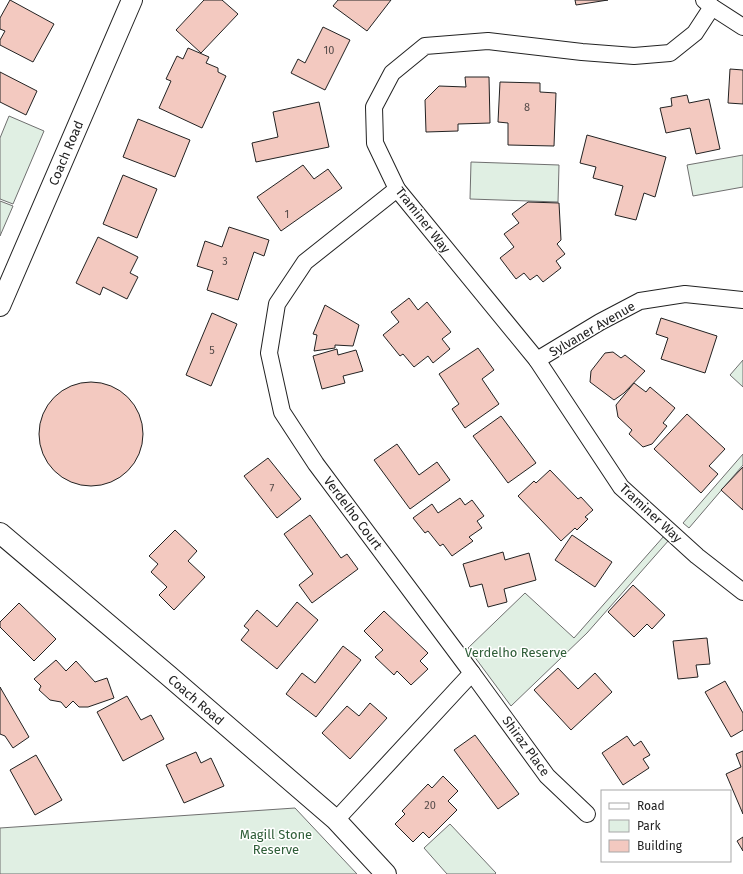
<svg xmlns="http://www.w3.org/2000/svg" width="743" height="874" viewBox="0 0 743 874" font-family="'Fira Sans',sans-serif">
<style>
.green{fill:#e0efe3;stroke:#6f6f6f}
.building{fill:#f3c9c0;stroke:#222}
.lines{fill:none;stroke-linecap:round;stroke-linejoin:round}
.minor-casing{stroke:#222;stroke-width:18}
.tertiary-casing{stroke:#222;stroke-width:22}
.minor{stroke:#fff;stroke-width:16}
.tertiary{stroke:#fff;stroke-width:20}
.labels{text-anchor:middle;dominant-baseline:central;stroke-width:3;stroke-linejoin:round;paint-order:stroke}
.number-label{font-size:11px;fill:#564c4a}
.street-label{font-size:13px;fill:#222;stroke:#fff}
.park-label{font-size:13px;fill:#2f5e38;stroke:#fff}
</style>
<rect width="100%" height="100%" fill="#fff"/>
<g class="green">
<polygon points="9,116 44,131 13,204 0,199 0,138"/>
<polygon points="743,155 743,187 693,196 687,165"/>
<polygon points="471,162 559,165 558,202 470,199"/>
<polygon points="0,201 13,206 0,236"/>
<polygon points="743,360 743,387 730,375"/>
<polygon points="743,454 743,465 689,528 683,523"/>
<polygon points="664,536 669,540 587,633 511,706 468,648 525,593 574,638"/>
<polygon points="295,808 357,874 0,874 0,828"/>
<polygon points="450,824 496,873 495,874 447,874 424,848"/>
</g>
<g class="building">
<polygon points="10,0 54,24 33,62 0,45 0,40 5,31 0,29 0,18"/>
<polygon points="204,0 222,0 238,14 201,53 176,30"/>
<polygon points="338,0 391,0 367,31 333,6"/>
<polygon points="575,0 608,0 576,5"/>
<polygon points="323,27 350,40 325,90 291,73 298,59 305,63"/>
<polygon points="188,48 209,57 206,63 218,68 218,72 226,76 202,128 159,108 171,81 166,79 177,56 183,59"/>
<polygon points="730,69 743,70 743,104 728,103"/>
<polygon points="0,72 37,91 26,115 0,102"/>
<polygon points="465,77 489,77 490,123 458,124 458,131 426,132 425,100 439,86 466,87"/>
<polygon points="500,82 540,83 540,92 556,93 554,146 508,145 508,123 498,122"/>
<polygon points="687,95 689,103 709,99 720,149 696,154 690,128 666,133 660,108 672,106 671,98"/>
<polygon points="319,102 329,147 256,162 252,143 278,137 273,112"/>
<polygon points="138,119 190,140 175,177 123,157"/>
<polygon points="587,135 666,157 655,197 644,193 636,220 615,215 623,186 593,178 596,167 580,163"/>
<polygon points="303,165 314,179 328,169 342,188 281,231 257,197"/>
<polygon points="123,175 157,189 137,238 103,224"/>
<polygon points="528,202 559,203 561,240 557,244 565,254 556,261 561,268 543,282 537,275 530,280 524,273 516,279 500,258 514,247 504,234 519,223 512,214"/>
<polygon points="229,227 269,240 264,256 254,252 238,300 207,290 213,271 197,266 205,241 222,247"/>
<polygon points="98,237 138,257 130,273 138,277 127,299 103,287 100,295 76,283"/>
<polygon points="409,298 418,310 427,302 451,332 442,339 450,349 433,363 428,356 414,367 403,354 400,356 383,335 399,322 391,312"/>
<polygon points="325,305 359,325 353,346 335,345 335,348 314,351 317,335 313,334"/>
<polygon points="212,313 237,324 211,386 186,375"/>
<polygon points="661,318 717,336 705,373 661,359 668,338 656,334"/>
<polygon points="478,348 494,370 482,379 499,404 465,428 452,409 459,404 439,374"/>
<polygon points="337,349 338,355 356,350 363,371 343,376 345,383 322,389 313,356"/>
<polygon points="613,352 621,358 625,355 645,371 624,393 614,400 590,382 591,371 605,353"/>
<circle cx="91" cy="434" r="52"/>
<polygon points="634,383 646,392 650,387 675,408 663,423 667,426 652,444 643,447 629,434 632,430 618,417 616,405"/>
<polygon points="687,414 725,449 709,466 718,474 701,493 654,449"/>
<polygon points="501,416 536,463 508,483 473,436"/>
<polygon points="397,444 419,475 437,462 450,480 410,509 374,460"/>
<polygon points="268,458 301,499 277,518 244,476"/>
<polygon points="743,467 743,510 721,490"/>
<polygon points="550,470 578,499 581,497 593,510 585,517 588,519 577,530 575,528 561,541 518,496 534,481 536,483"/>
<polygon points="460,498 465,505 472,500 484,516 477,521 482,528 469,537 473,541 452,556 443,544 440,546 428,531 425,533 413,518 432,504 438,513"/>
<polygon points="310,515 341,558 347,554 358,569 312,603 299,585 313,574 284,534"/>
<polygon points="175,530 197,551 188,561 205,577 174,610 159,595 167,587 151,572 158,564 149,556"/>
<polygon points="572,535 612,562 595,587 555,560"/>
<polygon points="503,552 505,560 529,553 536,580 504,589 507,602 488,607 482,584 470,587 463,564"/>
<polygon points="633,585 665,615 652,629 647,624 634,637 608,612"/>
<polygon points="297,602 318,620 277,669 241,640 249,630 244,626 257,610 277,627"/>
<polygon points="19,603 56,639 34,661 0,627 0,622"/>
<polygon points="384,611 428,653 420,661 428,669 411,685 397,671 394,675 375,657 383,650 364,631"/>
<polygon points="707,638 710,664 696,665 698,677 678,679 673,641"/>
<polygon points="343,646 361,660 316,717 286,694 302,673 315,683"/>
<polygon points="56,660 66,671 76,661 95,682 107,678 114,698 88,707 79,707 73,701 66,708 61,702 50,700 39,690 41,686 34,679"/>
<polygon points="558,668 578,689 595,673 612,692 571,730 534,690"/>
<polygon points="725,681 743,713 743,730 731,737 705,692"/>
<polygon points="0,687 29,737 13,748 5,736 0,734"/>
<polygon points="127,696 141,720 151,715 164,739 123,761 97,712"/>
<polygon points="370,703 387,718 350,759 322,733 347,706 359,716"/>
<polygon points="475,735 519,794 498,809 454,750"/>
<polygon points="627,736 634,746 641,741 650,755 643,759 649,768 623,785 602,753"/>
<polygon points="743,751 743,814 726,774 741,767 736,754"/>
<polygon points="196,752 201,763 211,758 224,786 184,803 166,765"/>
<polygon points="36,755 62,800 35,815 10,770"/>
<polygon points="443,776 458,791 448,801 457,810 429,838 423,832 413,842 395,824 405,814 402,811 428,784 432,788"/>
<polygon points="743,837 743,851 737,841"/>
</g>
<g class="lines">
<defs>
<g id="minor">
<polyline points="704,0 712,7 743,27"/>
<polyline points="712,7 695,33 670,53 634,56 582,52 488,41 425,46 392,73 374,107 375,143 397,189 537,360 621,487 697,556 743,592"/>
<polyline points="537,360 600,322 640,301 685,294 743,300"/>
<polyline points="472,673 547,776 587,814"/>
<polyline points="336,820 472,673 316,464 282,412 269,353 277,304 305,262 397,189"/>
</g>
<g id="tertiary">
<polyline points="0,306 132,0"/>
<polyline points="0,533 169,676 336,820 386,874"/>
</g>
</defs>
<use href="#minor" class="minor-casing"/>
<use href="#tertiary" class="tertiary-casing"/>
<use href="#minor" class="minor"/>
<use href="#tertiary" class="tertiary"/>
</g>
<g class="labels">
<g class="number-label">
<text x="329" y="50">10</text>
<text x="527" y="107">8</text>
<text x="287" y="214">1</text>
<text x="225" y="261">3</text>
<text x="212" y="350">5</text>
<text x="272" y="488">7</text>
<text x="430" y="805">20</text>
</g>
<g class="street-label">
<text transform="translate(66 153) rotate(-67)">Coach Road</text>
<text transform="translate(423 220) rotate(52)">Traminer Way</text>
<text transform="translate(592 329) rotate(-30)">Sylvaner Avenue</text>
<text transform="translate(353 513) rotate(53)">Verdelho Court</text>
<text transform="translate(651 513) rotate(43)">Traminer Way</text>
<text transform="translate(196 700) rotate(41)">Coach Road</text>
<text transform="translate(526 746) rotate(54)">Shiraz Place</text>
</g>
<g class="park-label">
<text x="516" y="652">Verdelho Reserve</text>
<text x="276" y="834">Magill Stone<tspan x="276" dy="15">Reserve</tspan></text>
</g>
</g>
<rect x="601" y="790" width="130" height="72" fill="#ffffff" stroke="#a7a7a7"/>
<rect x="609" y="803" width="20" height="6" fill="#ffffff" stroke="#a7a7a7"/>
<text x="637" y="810" font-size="12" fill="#222222">Road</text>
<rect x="609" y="820" width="20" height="12" fill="#e0efe3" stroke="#a7a7a7"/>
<text x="637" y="830" font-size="12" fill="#222222">Park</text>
<rect x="609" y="840" width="20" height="12" fill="#f3c9c0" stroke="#a7a7a7"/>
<text x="637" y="850" font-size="12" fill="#222222">Building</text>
</svg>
